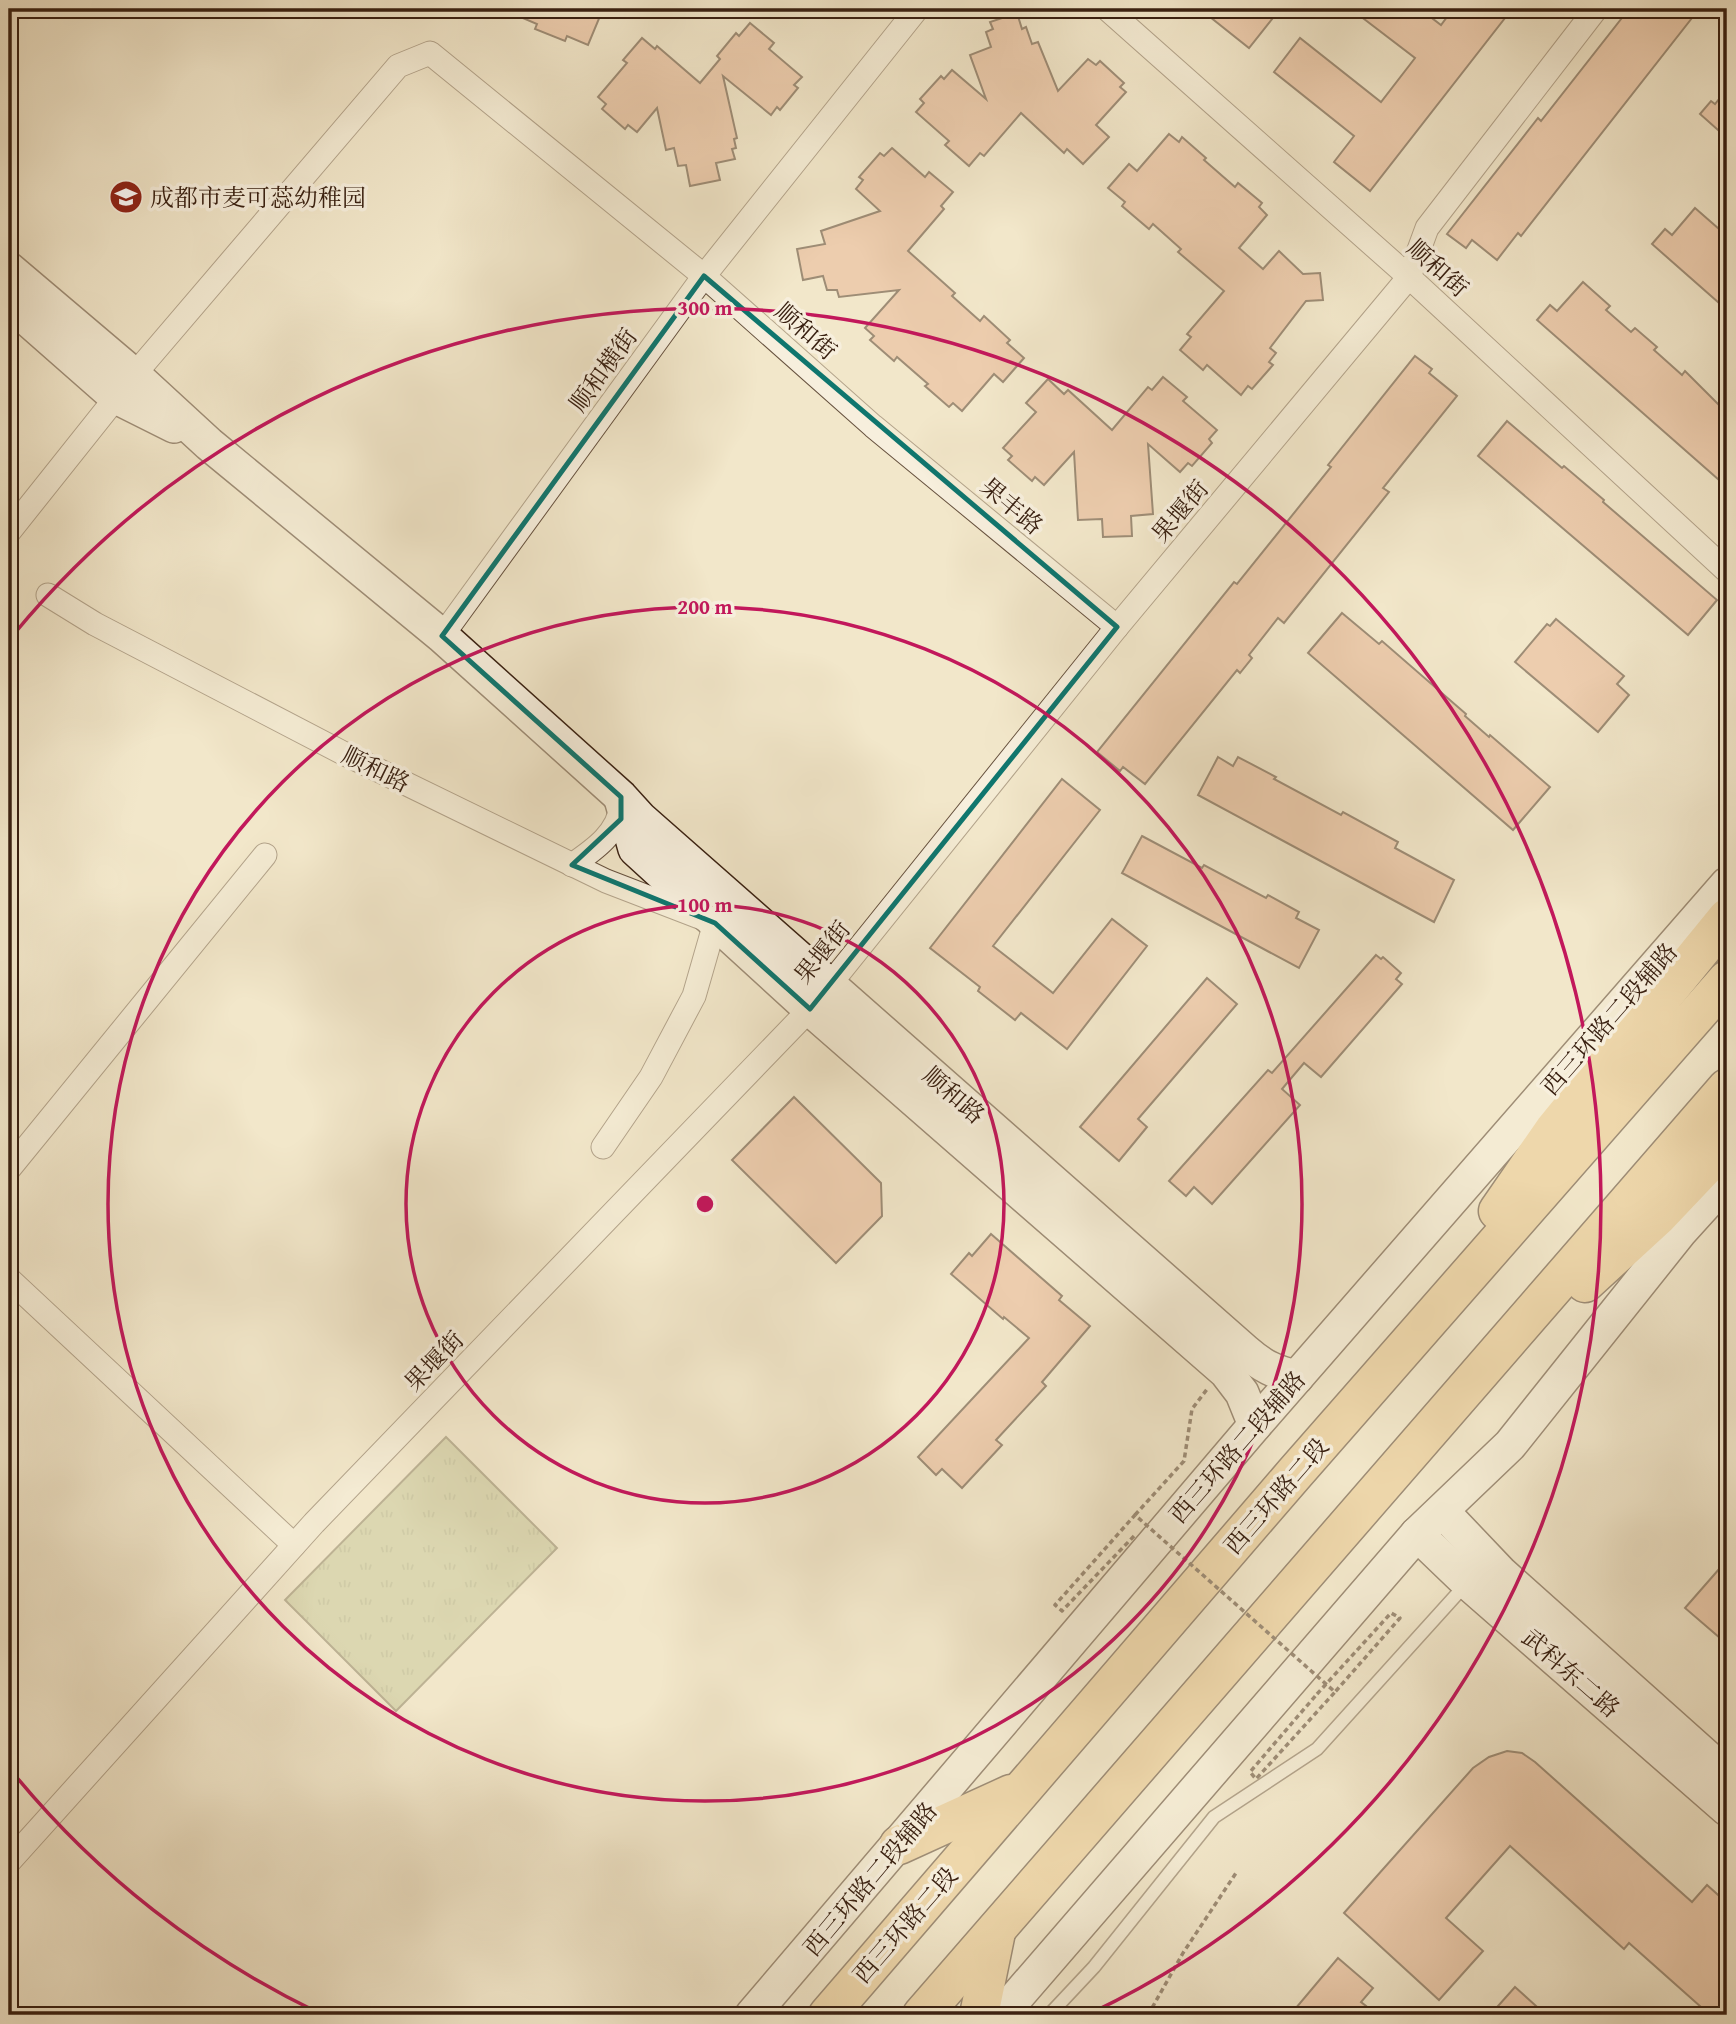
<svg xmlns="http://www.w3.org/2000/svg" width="1736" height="2024" viewBox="0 0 1736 2024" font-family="'Gentium Book Plus','Noto Serif SC',serif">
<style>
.grass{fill:url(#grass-tufts);stroke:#7c7252;stroke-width:2}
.building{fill:#e7ae8c;stroke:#392011;stroke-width:2}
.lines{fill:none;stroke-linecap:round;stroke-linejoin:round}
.lane-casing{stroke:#67523f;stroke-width:15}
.street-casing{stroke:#67523f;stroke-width:25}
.secondary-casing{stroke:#392011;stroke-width:36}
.highway-casing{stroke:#392011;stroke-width:41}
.path{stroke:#392011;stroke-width:3.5;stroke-dasharray:5 3.5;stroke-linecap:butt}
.lane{stroke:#f7efdd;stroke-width:12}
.street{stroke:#f7efdd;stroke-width:23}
.secondary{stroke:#f7efdd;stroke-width:33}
.highway{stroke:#e9c485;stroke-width:38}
.path-bridge{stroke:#392011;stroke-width:3.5;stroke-dasharray:5 3.5;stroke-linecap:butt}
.marked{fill:none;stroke:#0f766e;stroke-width:5;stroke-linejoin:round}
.ring{fill:none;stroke:#c2185b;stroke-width:3.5}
.labels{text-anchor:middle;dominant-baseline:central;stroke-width:7;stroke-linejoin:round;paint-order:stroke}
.poi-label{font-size:24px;fill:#392011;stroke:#f7efdd;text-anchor:start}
.street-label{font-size:24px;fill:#392011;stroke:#f7efdd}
.centre{fill:#c2185b;stroke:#f7efdd;stroke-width:3.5}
.ring-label{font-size:21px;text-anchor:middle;font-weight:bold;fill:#c2185b;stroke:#f7efdd;stroke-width:7;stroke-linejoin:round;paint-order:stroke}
</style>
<defs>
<pattern id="grass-tufts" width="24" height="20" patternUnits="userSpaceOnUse" patternTransform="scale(1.75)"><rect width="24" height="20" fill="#c0c492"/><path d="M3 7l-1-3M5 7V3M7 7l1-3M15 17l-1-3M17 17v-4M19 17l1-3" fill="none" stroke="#a6a87d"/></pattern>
</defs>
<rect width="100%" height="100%" fill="#f2e7ca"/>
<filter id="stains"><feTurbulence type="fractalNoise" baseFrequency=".00286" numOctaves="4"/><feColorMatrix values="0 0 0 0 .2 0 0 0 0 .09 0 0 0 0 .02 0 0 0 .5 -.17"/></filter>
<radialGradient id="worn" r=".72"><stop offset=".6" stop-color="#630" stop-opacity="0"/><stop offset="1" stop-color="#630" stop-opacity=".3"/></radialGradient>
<polygon class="grass" points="446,1437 557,1548 396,1711 285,1600"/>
<g class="building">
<polygon points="502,9 603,9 588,45 567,36 565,41 535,29 537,24"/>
<polygon points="1200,9 1280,9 1249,48"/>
<polygon points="1351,9 1420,9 1441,25 1453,9 1512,9 1370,191 1334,162 1354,136 1274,72 1300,38 1381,102 1415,58"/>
<polygon points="1629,9 1699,9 1521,236 1518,233 1497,260 1472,240 1466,248 1447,234 1538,118 1541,121"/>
<polygon points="1017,13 1022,29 1026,27 1032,44 1038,42 1058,91 1088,59 1096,65 1100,61 1124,83 1120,87 1126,92 1096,125 1109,137 1083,164 1067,149 1064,153 1021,113 984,156 980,153 969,166 945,145 949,141 916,112 924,103 920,99 941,76 944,79 952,70 986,99 970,55 991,47 986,32 993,29 990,22"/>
<polygon points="750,23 774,43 769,49 802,77 794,85 798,88 780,110 777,107 771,115 723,76 737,138 734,139 736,148 732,149 735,159 716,163 720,180 690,186 686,165 678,166 674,148 666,150 657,108 637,132 628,125 625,129 602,109 606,104 598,97 627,63 623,60 642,38 655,49 657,46 700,83 720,59 717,56 736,33 739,36"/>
<polygon points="1727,89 1727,138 1700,114 1711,101 1715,104"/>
<polygon points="1169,134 1179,142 1182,137 1206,158 1204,160 1235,187 1238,183 1262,203 1259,207 1267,215 1239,248 1263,269 1279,251 1303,274 1320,273 1323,300 1306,301 1270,348 1276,353 1269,362 1273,365 1252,389 1248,386 1241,395 1207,365 1203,370 1180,350 1191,337 1187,334 1224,291 1178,252 1181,249 1153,224 1149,229 1122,206 1125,202 1108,188 1129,164 1137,171"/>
<polygon points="892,148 925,177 929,172 953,192 941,206 944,209 908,251 955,293 952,296 980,321 984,316 1010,340 1007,343 1024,358 1003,382 994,374 962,411 953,403 949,407 925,386 928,384 897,357 894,361 870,340 874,336 865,328 899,290 839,297 837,290 827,290 823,276 803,280 797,249 825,244 821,231 880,211 856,189 863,180 859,177 880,153 884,156"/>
<polygon points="1695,208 1727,236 1727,310 1652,244 1665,229 1672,235"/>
<polygon points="1583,282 1610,306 1606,310 1631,332 1635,328 1657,347 1654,350 1682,375 1685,371 1727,413 1727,487 1537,320 1550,305 1557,311"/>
<polygon points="1415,356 1432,369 1429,373 1457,396 1383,488 1389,492 1284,623 1278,618 1249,655 1252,658 1240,673 1237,670 1145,784 1123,767 1120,771 1097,752 1234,582 1237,584 1331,467 1328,465"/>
<polygon points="1163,377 1187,397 1183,401 1217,430 1209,439 1212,443 1192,466 1188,463 1180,472 1148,444 1153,514 1131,516 1132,536 1103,537 1102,519 1078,520 1074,452 1044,485 1035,477 1032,481 1008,460 1012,456 1003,448 1036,412 1026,403 1048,379 1064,394 1068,390 1112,430 1148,387 1152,390"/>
<polygon points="1507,421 1562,468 1564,466 1604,500 1603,502 1717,600 1688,635 1478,456"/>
<polygon points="1342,613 1379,644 1382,641 1466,714 1465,716 1489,737 1490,735 1550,787 1513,830 1308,653"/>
<polygon points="1556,619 1624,676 1617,684 1629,695 1598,732 1515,662 1547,624 1550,626"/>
<polygon points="1218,757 1233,766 1238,757 1276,777 1274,779 1341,815 1343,812 1398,842 1395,848 1454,880 1434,922 1198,795"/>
<polygon points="1062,779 1100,810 993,946 1053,993 1112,919 1147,946 1067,1049 1021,1013 1015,1020 978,991 980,987 930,948"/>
<polygon points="1142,836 1202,868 1204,865 1266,898 1268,895 1299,912 1296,918 1319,930 1299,968 1122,873"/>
<polygon points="1376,955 1381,959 1383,957 1401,973 1396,979 1402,984 1321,1077 1304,1063 1282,1089 1300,1105 1212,1204 1194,1187 1186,1196 1169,1181 1268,1070 1272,1073"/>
<polygon points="1207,978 1237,1004 1138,1119 1147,1127 1119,1161 1080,1127"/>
<polygon points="794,1097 881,1183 882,1216 836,1263 732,1160"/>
<polygon points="991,1234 1062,1296 1059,1300 1090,1326 1042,1382 1046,1386 996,1440 1002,1445 962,1488 942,1469 936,1475 918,1457 1029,1338 1004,1317 1003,1319 951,1274 969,1253 972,1256"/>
<polygon points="1727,1560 1727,1644 1685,1608"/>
<polygon points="1507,1751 1522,1753 1535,1762 1692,1902 1707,1885 1727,1903 1727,2015 1710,2015 1629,1943 1624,1949 1510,1846 1446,1918 1483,1951 1439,2000 1344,1913 1473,1768 1489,1757"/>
<polygon points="1338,1958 1373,1988 1361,2002 1366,2006 1359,2015 1290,2015"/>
<polygon points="1515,1987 1546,2015 1490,2015"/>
</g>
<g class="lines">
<defs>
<polyline id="lane" points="1049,2015 1094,1967 1214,1817 1317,1749 1467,1583"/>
<g id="street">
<polyline points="1107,9 1409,277 1727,571"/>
<polyline points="9,532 134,375 398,66 430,53 704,276 873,426 1117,627"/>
<polyline points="48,595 95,624 343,753 606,881 715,923 694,996 651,1077 603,1147"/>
<polyline points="442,636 704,276 917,9"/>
<path d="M572 865C594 850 620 832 621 804"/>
<polyline points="9,1169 265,855"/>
<polyline points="9,1279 294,1545"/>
<polyline points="9,1862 314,1523 810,1009 1117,627 1409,277 1427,228 1596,9"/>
</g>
<g id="secondary">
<path d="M9 269 134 375 209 444 442 636 621 797 641 819 1245 1351C1262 1366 1276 1373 1297 1377"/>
<polyline points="9,303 116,397 174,426"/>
<polyline points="621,799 635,849 810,1009 1226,1372 1242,1393 1255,1425"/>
<polyline points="1442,1511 1501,1573 1727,1775"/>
<polyline points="1417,1534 1467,1582 1727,1809"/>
<polyline points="752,2015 1255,1425 1727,884"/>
<polyline points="1001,2015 1417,1534 1510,1445 1680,1232 1727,1180"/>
</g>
<g id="highway">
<polyline points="1498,1211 1554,1130 1727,918"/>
<polyline points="1585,1283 1658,1216 1727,1143"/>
<polyline points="899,1845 1011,1794"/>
<polyline points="828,2015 1295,1473 1727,980"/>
<polyline points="922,2015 1727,1088"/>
<polyline points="979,2015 996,1932"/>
</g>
</defs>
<use href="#lane" class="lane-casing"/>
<use href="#street" class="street-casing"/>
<use href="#secondary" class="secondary-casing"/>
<use href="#highway" class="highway-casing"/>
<g class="path">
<polyline points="1135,1515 1184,1461 1192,1409 1208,1388"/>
<polyline points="1317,1694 1391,1613 1400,1618 1335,1692"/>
<polyline points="1148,2015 1183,1953 1236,1873"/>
</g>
<use href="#lane" class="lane"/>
<use href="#street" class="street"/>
<use href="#secondary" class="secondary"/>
<use href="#highway" class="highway"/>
<polyline class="path-bridge" points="1134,1536 1062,1611 1055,1605 1135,1515 1335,1692 1256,1779 1250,1772 1317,1694"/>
</g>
<path d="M0 0H1736V2024H0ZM704 276 1117 627 810 1009 715 923 572 865 621 819V797L442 636Z" fill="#f2e7ca" fill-opacity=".55" fill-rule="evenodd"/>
<path class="marked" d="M704 276 1117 627 810 1009 715 923 572 865 621 819V797L442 636Z"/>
<g class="ring">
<circle cx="705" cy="1204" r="299"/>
<circle cx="705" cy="1204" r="597"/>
<path d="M319 2013A896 896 0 0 1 14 1774M14 634A896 896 0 1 1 1091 2013"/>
</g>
<defs>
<symbol id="school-disc" viewBox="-11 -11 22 22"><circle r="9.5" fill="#8f2418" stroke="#f7efdd"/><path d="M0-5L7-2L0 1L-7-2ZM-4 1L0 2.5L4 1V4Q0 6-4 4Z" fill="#fff"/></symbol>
</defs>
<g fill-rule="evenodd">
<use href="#school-disc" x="107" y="178" width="38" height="38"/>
</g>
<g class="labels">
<g class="poi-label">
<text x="150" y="197">成都市麦可蕊幼稚园</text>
</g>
<g class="street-label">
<text transform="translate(1438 268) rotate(42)">顺和街</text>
<text transform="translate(806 331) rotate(41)">顺和街</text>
<text transform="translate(603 370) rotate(-54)">顺和横街</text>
<text transform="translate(1012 506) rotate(40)">果丰路</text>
<text transform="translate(1180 511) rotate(-50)">果堰街</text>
<text transform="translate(376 769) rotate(26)">顺和路</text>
<text transform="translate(822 952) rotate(-51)">果堰街</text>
<text transform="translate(1609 1019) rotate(-49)">西三环路二段辅路</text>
<text transform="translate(954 1095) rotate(41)">顺和路</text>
<text transform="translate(434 1361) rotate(-46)">果堰街</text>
<text transform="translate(1237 1447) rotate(-49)">西三环路二段辅路</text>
<text transform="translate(1276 1496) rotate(-49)">西三环路二段</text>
<text transform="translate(1571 1673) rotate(41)">武科东二路</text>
<text transform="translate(870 1879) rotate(-50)">西三环路二段辅路</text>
<text transform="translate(905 1925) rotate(-49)">西三环路二段</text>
</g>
</g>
<circle cx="705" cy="1204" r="10" class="centre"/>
<g class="ring-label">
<text x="705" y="315">300 m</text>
<text x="705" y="614">200 m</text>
<text x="705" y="912">100 m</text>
</g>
<rect width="1736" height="2024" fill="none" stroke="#f2e7ca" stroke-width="35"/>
<rect x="10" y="10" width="1715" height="2003" fill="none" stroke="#392011" stroke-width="3.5"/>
<rect x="18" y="18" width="1701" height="1989" fill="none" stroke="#392011" stroke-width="2"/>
<rect width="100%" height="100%" filter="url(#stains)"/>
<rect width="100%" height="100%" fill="url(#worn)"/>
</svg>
